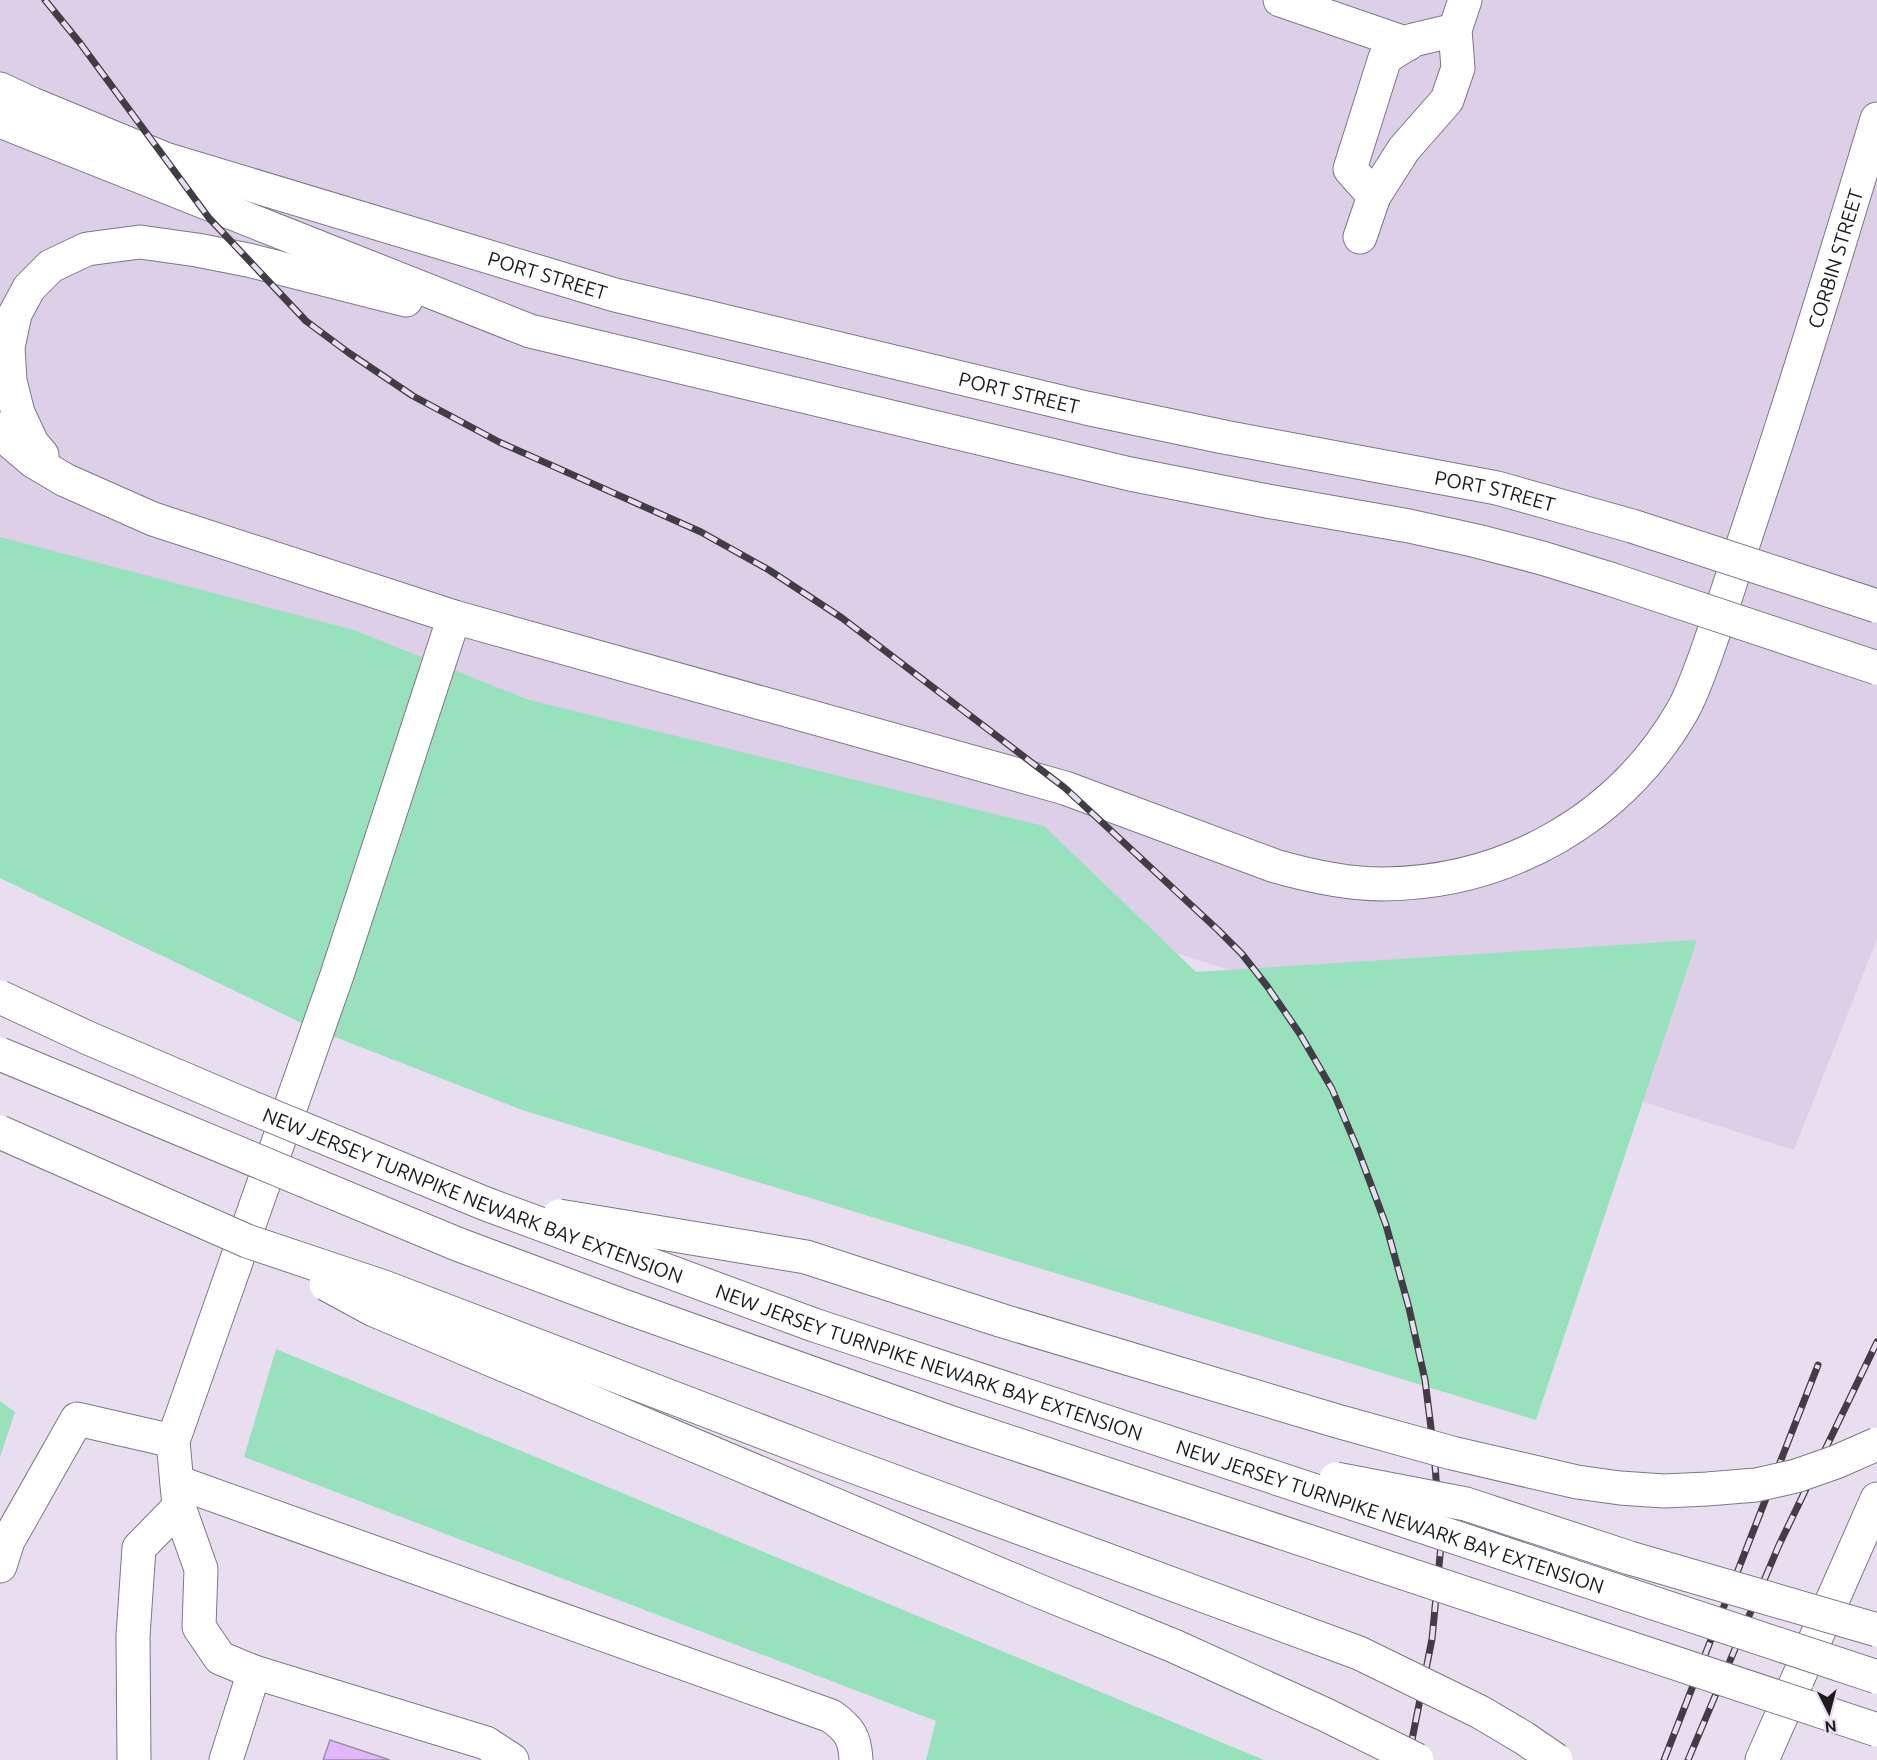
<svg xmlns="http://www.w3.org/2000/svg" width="1877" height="1760" viewBox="0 0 1877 1760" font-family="Ubuntu,sans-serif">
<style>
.built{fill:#dccfe7}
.green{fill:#97e1bd}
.building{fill:#e0b7fa;stroke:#9b91a1;stroke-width:1.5}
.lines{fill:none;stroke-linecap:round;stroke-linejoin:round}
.minor-casing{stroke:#7f7686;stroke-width:35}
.major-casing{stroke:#7f7686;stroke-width:35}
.highway-casing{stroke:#7f7686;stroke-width:35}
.minor{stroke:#fff;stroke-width:33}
.major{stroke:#fff;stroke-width:33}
.highway{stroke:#fff;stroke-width:33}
.rail-casing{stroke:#423d45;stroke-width:7}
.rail{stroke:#e8def0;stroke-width:4.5;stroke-dasharray:14;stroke-linecap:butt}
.major-bridge-casing{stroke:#7f7686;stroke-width:35;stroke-linecap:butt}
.highway-bridge-casing{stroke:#7f7686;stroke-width:35;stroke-linecap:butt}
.major-bridge{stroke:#fff;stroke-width:33}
.highway-bridge{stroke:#fff;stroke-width:33}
.labels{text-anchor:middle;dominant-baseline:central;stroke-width:4.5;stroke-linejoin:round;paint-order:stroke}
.street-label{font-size:20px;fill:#1e1a20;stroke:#e8def0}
</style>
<rect width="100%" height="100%" fill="#e8def0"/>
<polygon class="built" points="0,0 1877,0 1877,939 1794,1150 0,578"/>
<g class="green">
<polygon points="0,537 354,630 529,700 1044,826 1196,972 1697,940 1536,1420 522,1110 312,1028 0,878"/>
<polygon points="276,1349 1264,1760 926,1760 936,1721 244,1457"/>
<polygon points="0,1401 15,1412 0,1457"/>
</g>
<polygon class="building" points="330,1740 390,1760 323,1760"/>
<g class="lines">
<defs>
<g id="minor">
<polyline points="1280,0 1408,44"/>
<polyline points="1374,196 1350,169 1385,58 1413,40 1455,30"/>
<polyline points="1360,237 1374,196 1404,149 1447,100 1458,68 1455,30 1465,0"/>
<polyline points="454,617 337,975 173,1441 179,1507 201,1569 199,1627 220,1658 254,1672 486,1743 512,1760"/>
<path d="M177 1482 831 1716C849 1729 855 1737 856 1760"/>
<polyline points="0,1566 8,1541 77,1419 173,1441"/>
<polyline points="134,1760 133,1636 139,1548 179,1507"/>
<polyline points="226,1760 254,1672"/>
</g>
<g id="major">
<path id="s1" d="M0 89 32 104 165 159 615 295 1086 408 1224 437 1497 488 1632 526"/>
<polyline points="0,121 530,331 1130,474 1267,501 1409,526 1477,541 1542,558 1610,579"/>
<path id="s2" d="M0 429 13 444 33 461 65 480 153 519 454 617 1065 788 1275 866C1310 876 1346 884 1383 884 1508 883 1621 818 1683 710 1697 684 1707 651 1717 623 1732 577 1747 532 1762 487 1803 365 1840 242 1877 119"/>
<polyline points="42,455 32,443 18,413 10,381 8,347 15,314 29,288 51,266 87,249 140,242 197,250 248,260 406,300"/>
</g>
<polyline id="highway" points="1762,1760 1877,1499"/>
</defs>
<use href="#minor" class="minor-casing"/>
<use href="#major" class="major-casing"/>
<use href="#highway" class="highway-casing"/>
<use href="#minor" class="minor"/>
<use href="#major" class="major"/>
<use href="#highway" class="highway"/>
<defs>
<g id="rail">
<polyline points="45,0 80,43 209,218 306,321 349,353 413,396 499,442 701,532 769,570 842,618 1065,788 1218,930 1242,954 1267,986 1300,1034 1332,1089 1358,1150 1386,1225 1409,1308 1425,1380 1434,1452 1441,1545 1432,1639 1408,1760"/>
<polyline points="1664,1760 1818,1365"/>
<polyline points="1688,1760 1779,1545 1877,1342"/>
</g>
</defs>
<use href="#rail" class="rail-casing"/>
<use href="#rail" class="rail"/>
<defs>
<g id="major-bridge">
<polyline points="1632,526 1877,606"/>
<polyline points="1610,579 1877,668"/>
</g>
<g id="highway-bridge">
<path id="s3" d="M0 997 88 1038 238 1102 486 1204 814 1325 1877 1677"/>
<polyline points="0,1054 457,1244 623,1306 952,1423 1877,1730"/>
<polyline points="0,1132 247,1241 384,1287 825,1456 1359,1653 1480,1712 1524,1738 1556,1760"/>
<polyline points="559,1216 806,1257 1003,1321 1337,1421 1452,1453 1577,1482 1620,1488 1664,1491 1707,1489 1756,1485 1796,1476 1836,1462 1877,1444"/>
<polyline points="326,1284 374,1310 1039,1591 1174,1646 1326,1715 1417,1760"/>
<polyline points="1336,1479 1466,1504 1630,1558 1877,1630"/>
</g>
</defs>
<use href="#major-bridge" class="major-bridge-casing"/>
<use href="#highway-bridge" class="highway-bridge-casing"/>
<use href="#major-bridge" class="major-bridge"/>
<use href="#highway-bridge" class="highway-bridge"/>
</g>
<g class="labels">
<g class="street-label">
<text stroke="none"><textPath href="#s2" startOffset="2304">CORBIN STREET</textPath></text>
<text stroke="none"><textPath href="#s1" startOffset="579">PORT STREET</textPath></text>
<text stroke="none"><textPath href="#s1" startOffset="1065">PORT STREET</textPath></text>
<text stroke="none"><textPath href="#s1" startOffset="1551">PORT STREET</textPath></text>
<text stroke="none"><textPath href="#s3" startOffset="513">NEW JERSEY TURNPIKE NEWARK BAY EXTENSION</textPath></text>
<text stroke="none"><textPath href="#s3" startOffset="999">NEW JERSEY TURNPIKE NEWARK BAY EXTENSION</textPath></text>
<text stroke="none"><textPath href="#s3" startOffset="1485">NEW JERSEY TURNPIKE NEWARK BAY EXTENSION</textPath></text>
</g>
</g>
<g transform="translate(1829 1712) rotate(174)" stroke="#e8def0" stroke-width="4.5" paint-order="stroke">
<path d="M0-4.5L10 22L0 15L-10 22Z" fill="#1e1a20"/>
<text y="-9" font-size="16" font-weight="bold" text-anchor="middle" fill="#1e1a20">N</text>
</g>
</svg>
